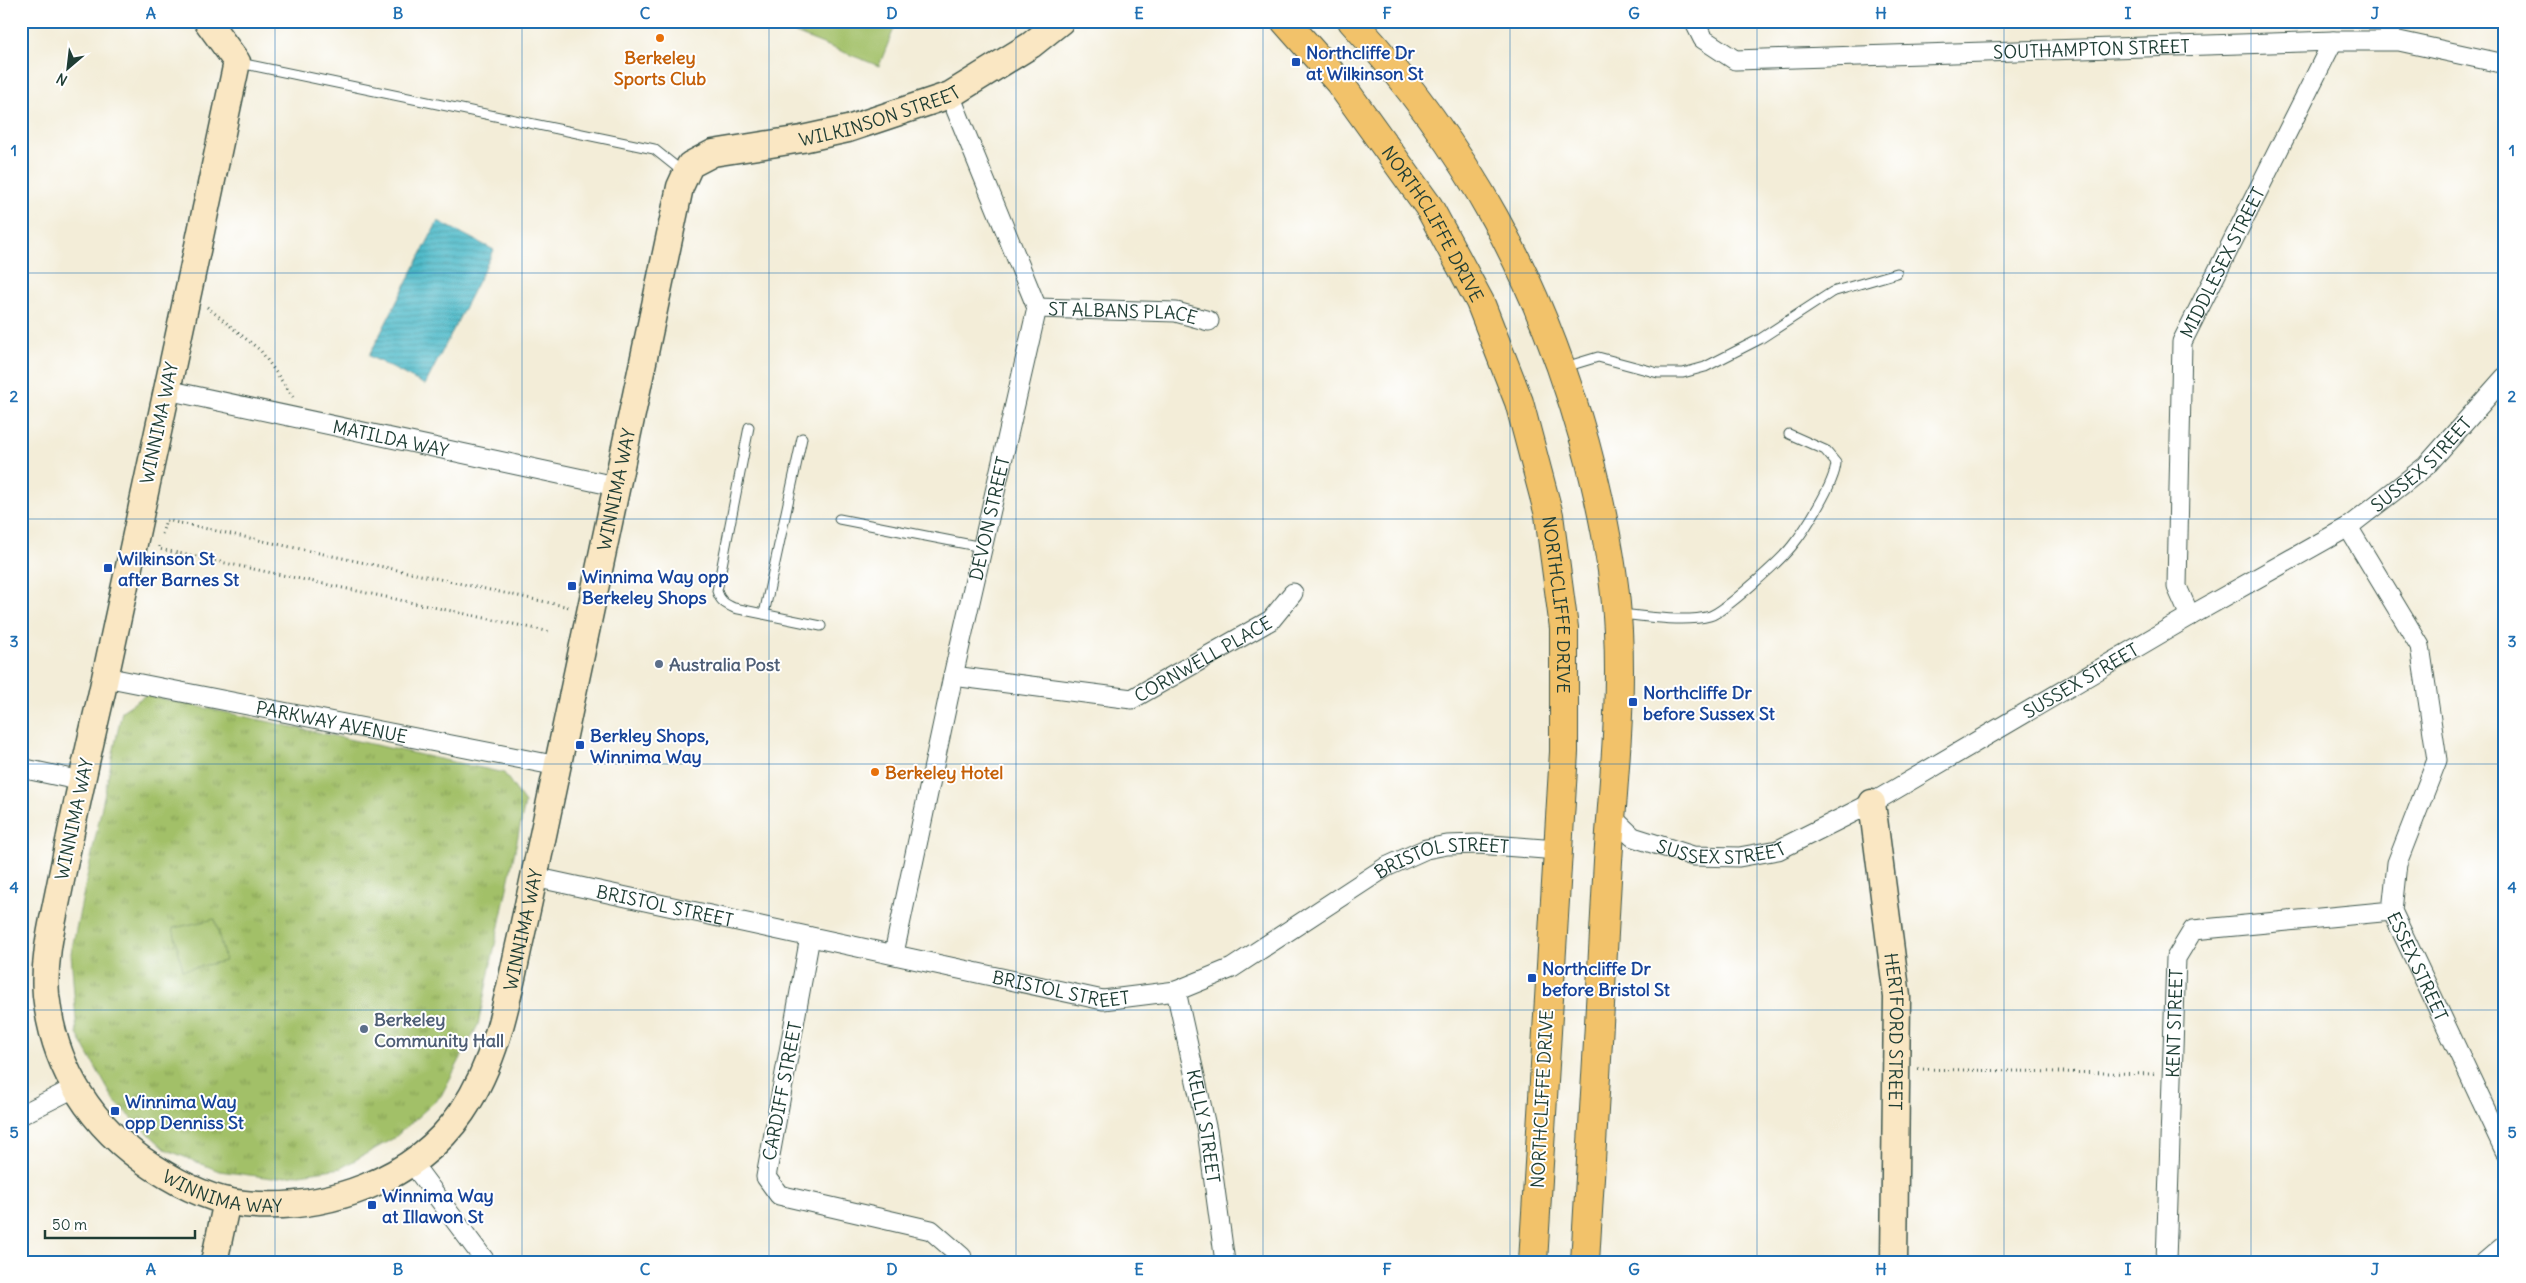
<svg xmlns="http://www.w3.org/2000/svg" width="2526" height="1283" viewBox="0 0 2526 1283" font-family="Delius,sans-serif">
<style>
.grass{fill:url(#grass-tufts);stroke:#607e4e}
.pitch{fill:#a2c067;stroke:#607e4e}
.water{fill:url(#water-rules);stroke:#367c7e}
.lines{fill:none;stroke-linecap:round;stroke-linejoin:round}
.lane-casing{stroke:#3f574d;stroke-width:11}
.street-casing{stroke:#3f574d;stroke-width:21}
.secondary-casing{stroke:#3f574d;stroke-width:29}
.primary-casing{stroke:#3f574d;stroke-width:30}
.path{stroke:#3f574d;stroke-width:3;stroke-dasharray:1 4;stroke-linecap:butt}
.lane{stroke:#fff;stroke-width:9}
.street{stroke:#fff;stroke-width:19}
.secondary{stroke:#fae7c3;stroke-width:26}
.primary{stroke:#f2c26a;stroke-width:28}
.grid{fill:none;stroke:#1f6fb2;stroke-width:1;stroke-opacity:0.55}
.food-dot{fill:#e8710a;stroke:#fff;stroke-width:2}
.transit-dot{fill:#1a4fb4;stroke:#fff;stroke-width:2}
.service-dot{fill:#5c6f8a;stroke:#fff;stroke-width:2}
.labels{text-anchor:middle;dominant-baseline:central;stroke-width:4;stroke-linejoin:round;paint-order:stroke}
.street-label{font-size:18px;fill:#1f3d34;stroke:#fff}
.transit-label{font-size:18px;font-weight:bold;fill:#164399;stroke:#fff;text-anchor:start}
.food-label{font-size:18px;font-weight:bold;fill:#c56008;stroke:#fff}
.service-label{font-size:18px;font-weight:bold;fill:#4e5e75;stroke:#fff;text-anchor:start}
.neatline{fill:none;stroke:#1f6fb2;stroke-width:2}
.grid-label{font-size:16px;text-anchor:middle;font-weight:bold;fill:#1f6fb2}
</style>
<defs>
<pattern id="grass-tufts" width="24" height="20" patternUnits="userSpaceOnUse" patternTransform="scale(1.25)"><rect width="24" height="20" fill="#a2c067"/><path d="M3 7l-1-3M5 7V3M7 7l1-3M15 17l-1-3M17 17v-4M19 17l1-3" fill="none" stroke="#839d56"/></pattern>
<pattern id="water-rules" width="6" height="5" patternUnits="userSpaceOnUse" patternTransform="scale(1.25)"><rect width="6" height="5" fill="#4ebac9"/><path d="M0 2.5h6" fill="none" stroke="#4098a4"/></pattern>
</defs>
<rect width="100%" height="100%" fill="#fff"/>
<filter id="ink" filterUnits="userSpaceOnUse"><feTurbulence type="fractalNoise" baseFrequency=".02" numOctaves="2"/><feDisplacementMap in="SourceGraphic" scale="10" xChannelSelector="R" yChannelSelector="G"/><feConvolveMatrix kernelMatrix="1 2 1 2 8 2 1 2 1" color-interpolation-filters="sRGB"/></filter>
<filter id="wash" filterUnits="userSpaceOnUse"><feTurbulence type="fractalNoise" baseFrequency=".0096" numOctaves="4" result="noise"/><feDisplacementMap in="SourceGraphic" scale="20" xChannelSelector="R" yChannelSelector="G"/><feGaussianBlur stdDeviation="1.12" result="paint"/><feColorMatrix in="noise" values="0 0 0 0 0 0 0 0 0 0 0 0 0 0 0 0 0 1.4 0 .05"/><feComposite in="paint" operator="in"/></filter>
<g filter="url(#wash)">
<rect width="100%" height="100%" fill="#f3edd8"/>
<polygon class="grass" points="146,695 504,773 525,803 478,1025 441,1096 394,1138 341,1168 272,1178 219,1171 165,1149 115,1102 77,1034 71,953 122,711"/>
<g class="pitch">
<polygon points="783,21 897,21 879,66 780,27"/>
<polygon points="215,919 225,961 183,970 173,928"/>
</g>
<polygon class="water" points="438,221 494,250 425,385 369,356"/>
</g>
<g filter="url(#ink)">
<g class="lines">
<defs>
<g id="lane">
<polyline points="240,63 654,149 684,173"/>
<polyline points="1565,367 1598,357 1658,373 1683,373 1705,367 1760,339 1832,292 1897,273"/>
<path d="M749 427 717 591C720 601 725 604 734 608L821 626"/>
<polyline points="839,519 982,547"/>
<polyline points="764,614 802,438"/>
<path d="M1619 614C1646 616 1684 623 1710 616 1724 612 1781 560 1792 546 1805 530 1835 483 1836 463L1825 450 1789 434"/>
</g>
<g id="street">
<path id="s1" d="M1694 21 1703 39 1735 60 2333 41H2399L2505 64"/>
<path id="s2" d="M1037 308 1176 312 1209 321"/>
<path id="s3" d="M167 390 615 486"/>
<path id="s4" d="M2348 527 2420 646 2437 760 2397 863 2392 911 2505 1151"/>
<path id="s5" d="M2190 616 2177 587 2182 342 2333 41"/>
<path id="s6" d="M953 676 1132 699 1271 620 1293 593"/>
<path id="s7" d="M105 677 558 766"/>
<polyline points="21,768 82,781"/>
<path id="s8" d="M1611 816 1633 837 1693 856 1739 857 1778 850 1872 803 2190 616 2348 527 2426 466 2505 377"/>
<path id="s9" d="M534 877 1103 1000 1176 991 1232 968 1386 867 1426 849 1447 845 1478 844 1557 850"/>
<polyline points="810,937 766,1177 779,1195 931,1230 962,1257"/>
<path id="s10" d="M894 953 953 676 1037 308 950 95"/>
<path id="s11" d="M1176 991 1207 1131 1225 1262"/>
<polyline points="21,1115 74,1088"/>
<polyline points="412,1163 486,1262"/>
<path id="s12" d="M2166 1262 2176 958 2193 930 2392 911"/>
<polyline points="2485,1262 2505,1245"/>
</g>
<g id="secondary">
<path id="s13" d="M207 21 237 62C192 272 149 482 102 692 87 756 73 820 60 885 53 921 43 958 46 995 54 1069 92 1128 153 1167 179 1184 213 1201 244 1204 325 1212 415 1181 462 1112 495 1063 506 1007 518 950 530 897 541 845 552 792 595 591 636 389 680 187L690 165 713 153 802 139 848 129 950 95 1031 45 1061 21"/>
<path id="s14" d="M1872 803 1897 997 1894 1262"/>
<polyline points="214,1262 227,1201"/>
</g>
<g id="primary">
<path id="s15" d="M1285 21 1339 82 1429 207 1480 302 1519 402 1549 515 1564 628V752L1533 1262"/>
<path d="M1352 21C1468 148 1539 279 1585 443 1601 503 1615 569 1618 631 1622 706 1613 786 1608 861 1601 995 1593 1128 1585 1262"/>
</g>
</defs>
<use href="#lane" class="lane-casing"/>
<use href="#street" class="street-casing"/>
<use href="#secondary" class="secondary-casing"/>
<use href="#primary" class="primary-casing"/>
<g class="path">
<polyline points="207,307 261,351 293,397"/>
<polyline points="162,534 166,520 569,607"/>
<polyline points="159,546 159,549 551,632"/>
<polyline points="1918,1069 2154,1074"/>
</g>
<use href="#lane" class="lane"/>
<use href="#street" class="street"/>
<use href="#secondary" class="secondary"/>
<use href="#primary" class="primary"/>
</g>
</g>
<path class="grid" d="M275 21V1262M522 21V1262M769 21V1262M1016 21V1262M1263 21V1262M1510 21V1262M1757 21V1262M2004 21V1262M2251 21V1262M21 273H2505M21 519H2505M21 764H2505M21 1010H2505"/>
<g class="food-dot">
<circle cx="660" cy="38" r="5"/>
<circle cx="875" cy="772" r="5"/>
</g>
<g class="transit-dot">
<rect x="1291" y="57" width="10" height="10" rx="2.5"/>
<rect x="103" y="563" width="10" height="10" rx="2.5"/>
<rect x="567" y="581" width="10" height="10" rx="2.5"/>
<rect x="1628" y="697" width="10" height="10" rx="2.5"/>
<rect x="575" y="740" width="10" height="10" rx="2.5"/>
<rect x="1527" y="973" width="10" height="10" rx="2.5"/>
<rect x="110" y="1106" width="10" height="10" rx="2.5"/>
<rect x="367" y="1200" width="10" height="10" rx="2.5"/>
</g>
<g class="service-dot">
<circle cx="659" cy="664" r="5"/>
<circle cx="364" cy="1029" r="5"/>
</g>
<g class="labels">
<g class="street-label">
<text stroke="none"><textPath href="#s1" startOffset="415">SOUTHAMPTON STREET</textPath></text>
<text stroke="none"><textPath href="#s13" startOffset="2734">WILKINSON STREET</textPath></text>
<text stroke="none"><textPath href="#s15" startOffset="252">NORTHCLIFFE DRIVE</textPath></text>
<text stroke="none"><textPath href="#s5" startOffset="366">MIDDLESEX STREET</textPath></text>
<text stroke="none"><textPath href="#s2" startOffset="86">ST ALBANS PLACE</textPath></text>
<text transform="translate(159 423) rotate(-78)">WINNIMA WAY</text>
<text stroke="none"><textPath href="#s3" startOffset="229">MATILDA WAY</textPath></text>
<text stroke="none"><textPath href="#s8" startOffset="931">SUSSEX STREET</textPath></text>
<text stroke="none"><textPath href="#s13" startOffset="2204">WINNIMA WAY</textPath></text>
<text stroke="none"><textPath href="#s10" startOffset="445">DEVON STREET</textPath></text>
<text stroke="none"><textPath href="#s15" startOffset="658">NORTHCLIFFE DRIVE</textPath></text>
<text stroke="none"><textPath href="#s6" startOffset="262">CORNWELL PLACE</textPath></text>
<text stroke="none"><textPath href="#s8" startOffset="526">SUSSEX STREET</textPath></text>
<text stroke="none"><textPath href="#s7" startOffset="231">PARKWAY AVENUE</textPath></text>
<text transform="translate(74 819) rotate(-78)">WINNIMA WAY</text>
<text stroke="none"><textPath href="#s8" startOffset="121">SUSSEX STREET</textPath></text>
<text stroke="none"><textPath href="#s9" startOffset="958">BRISTOL STREET</textPath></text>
<text stroke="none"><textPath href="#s9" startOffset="134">BRISTOL STREET</textPath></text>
<text stroke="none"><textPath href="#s13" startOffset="1754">WINNIMA WAY</textPath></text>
<text stroke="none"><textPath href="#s4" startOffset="474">ESSEX STREET</textPath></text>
<text stroke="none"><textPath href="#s9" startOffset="539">BRISTOL STREET</textPath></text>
<text stroke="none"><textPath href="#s12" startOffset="239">KENT STREET</textPath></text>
<text stroke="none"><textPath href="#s14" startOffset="230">HERTFORD STREET</textPath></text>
<text transform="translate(782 1091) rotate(-79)">CARDIFF STREET</text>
<text transform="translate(1542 1099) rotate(-87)">NORTHCLIFFE DRIVE</text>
<text stroke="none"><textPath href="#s11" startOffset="138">KELLY STREET</textPath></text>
<text stroke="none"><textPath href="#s13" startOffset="1289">WINNIMA WAY</textPath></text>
</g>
<g class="transit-label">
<text x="1306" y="52">Northcliffe Dr<tspan x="1306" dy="21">at Wilkinson St</tspan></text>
<text x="118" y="558">Wilkinson St<tspan x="118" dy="21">after Barnes St</tspan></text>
<text x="582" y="576">Winnima Way opp<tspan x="582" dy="21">Berkeley Shops</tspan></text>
<text x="1643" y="692">Northcliffe Dr<tspan x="1643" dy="21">before Sussex St</tspan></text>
<text x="590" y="735">Berkley Shops,<tspan x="590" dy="21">Winnima Way</tspan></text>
<text x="1542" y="968">Northcliffe Dr<tspan x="1542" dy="21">before Bristol St</tspan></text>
<text x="125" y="1101">Winnima Way<tspan x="125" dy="21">opp Denniss St</tspan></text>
<text x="382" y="1195">Winnima Way<tspan x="382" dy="21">at Illawon St</tspan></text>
</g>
<g class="food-label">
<text x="660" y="57">Berkeley<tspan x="660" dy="21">Sports Club</tspan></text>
<text x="885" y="772" text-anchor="start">Berkeley Hotel</text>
</g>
<g class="service-label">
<text x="669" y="664">Australia Post</text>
<text x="374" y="1019">Berkeley<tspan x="374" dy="21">Community Hall</tspan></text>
</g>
</g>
<rect width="2526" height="1283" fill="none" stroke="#fff" stroke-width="55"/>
<g transform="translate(68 68) rotate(208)" stroke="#ffffff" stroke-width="4" paint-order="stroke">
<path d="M0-4L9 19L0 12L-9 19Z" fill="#1f3d34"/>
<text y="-8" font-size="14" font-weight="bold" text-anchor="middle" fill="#1f3d34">N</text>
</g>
<path d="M45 1230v8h150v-8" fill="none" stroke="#1f3d34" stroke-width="2.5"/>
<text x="52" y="1230" font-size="15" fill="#1f3d34" stroke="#ffffff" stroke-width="4" paint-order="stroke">50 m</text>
<rect x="28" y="28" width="2470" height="1228" class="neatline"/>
<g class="grid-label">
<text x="151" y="19">A</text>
<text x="398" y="19">B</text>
<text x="645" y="19">C</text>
<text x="892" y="19">D</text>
<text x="1139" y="19">E</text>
<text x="1387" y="19">F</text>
<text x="1634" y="19">G</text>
<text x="1881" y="19">H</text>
<text x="2128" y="19">I</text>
<text x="2375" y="19">J</text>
<text x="14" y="156">1</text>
<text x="2512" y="156">1</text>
<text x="14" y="402">2</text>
<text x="2512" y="402">2</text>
<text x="14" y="647">3</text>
<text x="2512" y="647">3</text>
<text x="14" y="893">4</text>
<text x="2512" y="893">4</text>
<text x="14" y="1138">5</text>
<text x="2512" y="1138">5</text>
<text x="151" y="1275">A</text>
<text x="398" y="1275">B</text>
<text x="645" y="1275">C</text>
<text x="892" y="1275">D</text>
<text x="1139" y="1275">E</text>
<text x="1387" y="1275">F</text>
<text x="1634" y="1275">G</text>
<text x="1881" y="1275">H</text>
<text x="2128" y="1275">I</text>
<text x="2375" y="1275">J</text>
</g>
</svg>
